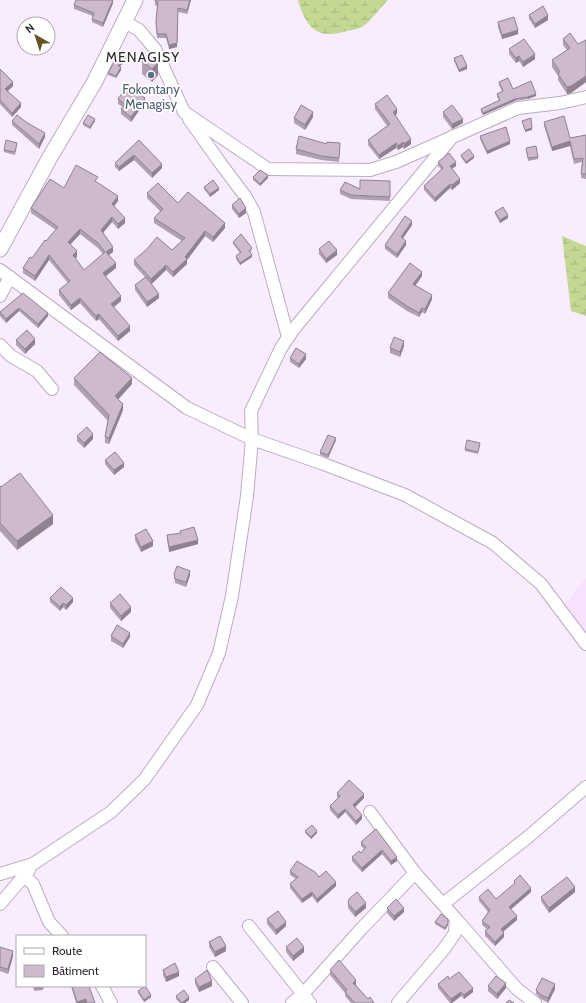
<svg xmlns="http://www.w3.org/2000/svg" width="586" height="1003" viewBox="0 0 586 1003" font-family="Cabin,sans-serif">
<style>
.built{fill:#f7e1ff}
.wetland{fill:url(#wetland-marsh)}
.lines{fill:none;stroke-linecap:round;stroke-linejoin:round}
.minor-casing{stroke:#bcacc2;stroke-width:14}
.major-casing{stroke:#bcacc2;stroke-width:17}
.minor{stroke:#fff;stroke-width:12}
.major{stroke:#fff;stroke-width:15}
.wall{fill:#b0a0b2;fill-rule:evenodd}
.shaded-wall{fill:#908291}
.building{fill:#cdbacf;stroke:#908291;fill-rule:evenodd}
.service-dot{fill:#5c6f8a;stroke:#fff;stroke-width:1.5}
.labels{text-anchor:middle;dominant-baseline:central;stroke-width:3.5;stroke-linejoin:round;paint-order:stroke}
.service-label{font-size:13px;fill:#4e5e75;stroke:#fff}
.neighbourhood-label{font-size:14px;letter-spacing:1px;fill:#2e2730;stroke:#fff}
</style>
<defs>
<pattern id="wetland-marsh" width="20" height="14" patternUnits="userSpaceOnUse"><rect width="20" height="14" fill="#c2d893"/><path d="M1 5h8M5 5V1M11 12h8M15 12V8" fill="none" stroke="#a7b97f"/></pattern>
</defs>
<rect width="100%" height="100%" fill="#faecff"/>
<polygon class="built" points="586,578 586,635 564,605"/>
<g class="wetland">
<path d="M298 0H388C382 6 369 23 362 27 358 29 352 30 347 31 317 40 306 28 298 0Z"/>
<polygon points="562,236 586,246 586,316 571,311"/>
</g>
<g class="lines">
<defs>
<g id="minor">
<polyline points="125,22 139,30 155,49 184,112 268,169 370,170 396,162 518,108 560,103 586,97"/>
<polyline points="189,119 221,164 245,196 254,212 288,337"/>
<polyline points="0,270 187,408 252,439 321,463 405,495 493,543 541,584 586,644"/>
<polyline points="0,296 10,277"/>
<polyline points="0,345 11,356 37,371 52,389"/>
<polyline points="370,812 415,873 456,919 455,933 444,949 398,1003"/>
<polyline points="0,874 33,864 111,812 144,780 197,705 219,653 232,596 247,496 252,439 251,411 281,348 293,330 453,136"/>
<polyline points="24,876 33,884 49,922 62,936"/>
<polyline points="0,904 29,870"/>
<polyline points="443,904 528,837 586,787"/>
<polyline points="456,919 517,989 535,1003"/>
<polyline points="249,926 310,1003"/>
<polyline points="213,967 242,1003"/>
<polyline points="102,986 111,1003"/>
<polyline points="292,1003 303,994 362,928 415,873"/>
</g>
<polyline id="major" points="0,249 50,157 94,83 135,0"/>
</defs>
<use href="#minor" class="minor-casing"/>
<use href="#major" class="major-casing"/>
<use href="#minor" class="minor"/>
<use href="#major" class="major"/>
</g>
<g class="wall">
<polygon points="191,0 187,14 178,12 177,47 169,49 166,38 157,38 156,21 157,6 155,5 155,1"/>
<polygon points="113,3 103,27 92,22 92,19 93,16 74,9 74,5"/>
<polygon points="529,15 548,20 535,28 529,19"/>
<polygon points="498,22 518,34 502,39 498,27"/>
<polygon points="563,39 578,44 586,40 586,82 571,93 567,94 558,80 558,76 552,67 552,60 567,50 563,45"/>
<polygon points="509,49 535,59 523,67 519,61 516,63 509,54"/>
<polygon points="148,54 158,75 152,82 142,74 142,61"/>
<polygon points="128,58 119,67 121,70 116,78 108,75 108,73"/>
<polygon points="454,58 467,69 459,72 454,61"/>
<polygon points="0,69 13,86 8,91 21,107 12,117 0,104"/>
<polygon points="499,82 513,89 536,96 528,99 515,101 483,115 481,112 481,109 499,100 497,97 497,94 502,91 499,85"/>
<polygon points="118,99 145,102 131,122 121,114 121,109 123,107 118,104"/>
<polygon points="375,104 397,114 395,115 411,144 404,149 403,147 398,150 396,148 379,159 368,145 368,140 387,126 375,109"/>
<polygon points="443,112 463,123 452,129 443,117"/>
<polygon points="313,117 305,130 294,123 294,118"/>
<polygon points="12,121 26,122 45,137 39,149 12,125"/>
<polygon points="95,121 90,129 83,125 83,123"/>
<polygon points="544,122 570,138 586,135 586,179 581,178 582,162 574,164 570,146 552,151 544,126"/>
<polygon points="480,136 510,144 487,154 480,139"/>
<polygon points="139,140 162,168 152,178 134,160 119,171 115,167 115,163"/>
<polygon points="17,145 15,155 4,152 4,150"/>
<polygon points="340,148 339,162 321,160 296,154 296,149"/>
<polygon points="526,148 538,157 538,159 528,161"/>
<polygon points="461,155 474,158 466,164 461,157"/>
<polygon points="438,162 456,166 452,169 460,183 452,190 450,188 435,202 424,190 424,186 442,170 438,166"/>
<polygon points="253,177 268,178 260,186 253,180"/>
<polygon points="390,181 390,201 351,199 340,194 340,190 360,189"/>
<path d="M98 182 97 183 118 201 114 206 125 223 118 229 112 222 103 233 113 252 109 255 116 268 106 276 121 301 114 307 130 331 118 341 99 319 96 321 80 303 71 310 59 295V290L68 283 49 260 35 281 23 273V268L32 258 56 230 31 213V208L64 188ZM80 234 98 248 103 254 84 270 75 258 77 257 70 245Z"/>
<polygon points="204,187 219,190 210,197 204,189"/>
<polygon points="147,193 178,203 225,228 213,242 205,236 187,260 187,264 173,277 166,270 152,284 159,298 147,307 135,290 135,285 145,277 134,265 134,260 172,250 182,241 154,223 154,218 160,211 147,198"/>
<polygon points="232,205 246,213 239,218 232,209"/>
<polygon points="495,212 508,218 500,223 495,214"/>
<polygon points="412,225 403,238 406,245 397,258 385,249 385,245"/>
<polygon points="233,242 252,250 250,252 252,257 240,265 236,259 236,256 240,253 233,244"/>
<polygon points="319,249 337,255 326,263 319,254"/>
<polygon points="422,276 415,286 432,299 425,314 422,312 419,317 407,311 388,298 388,293"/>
<polygon points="23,293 48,316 38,328 19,311 6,323 0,316 0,312"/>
<polygon points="16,340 35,344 25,354 16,345"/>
<polygon points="404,346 400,357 390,353 390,348"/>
<polygon points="290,358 306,359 299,368 290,362"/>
<polygon points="74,378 132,384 118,399 123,410 109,444 105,443 105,437 108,421 74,385"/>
<polygon points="77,436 93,439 84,448 77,441"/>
<polygon points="336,440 328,458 320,455 320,452"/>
<polygon points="480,445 478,454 465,451 465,449"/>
<polygon points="105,460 124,467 114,475 105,464"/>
<polygon points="0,486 1,487 53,524 17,550 0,531"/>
<polygon points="135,535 153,546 141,552 135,540"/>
<polygon points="167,535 198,544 169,552 167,540"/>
<polygon points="174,574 190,575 186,587 175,583"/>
<polygon points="50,598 73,602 66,610 63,607 60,611 50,602"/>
<polygon points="110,603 131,612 121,621 110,608"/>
<polygon points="111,636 130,637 123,648 111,641"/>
<polygon points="337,793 364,798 355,807 362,819 356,825 345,812 338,819 330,810 330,806 338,798 337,797"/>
<polygon points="376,829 397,861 391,865 382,854 362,872 352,861 352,857 361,853 364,849 361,846 361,842"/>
<polygon points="305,831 317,833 311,839 305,833"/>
<polygon points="290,871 319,877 336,886 317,903 312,896 302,903 290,888 290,884 296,879 290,875"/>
<polygon points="514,881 531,892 511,909 517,920 503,932 504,937 495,946 485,936 485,931 487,929 482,925 482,921 488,912 479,901 479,897 496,899 514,884"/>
<polygon points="575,892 549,913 541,901 541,897"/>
<polygon points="348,903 366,908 355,917 348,908"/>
<polygon points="387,908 404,912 394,921 387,913"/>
<polygon points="267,919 286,926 276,935 267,924"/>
<polygon points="448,919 448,925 445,930 435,924 435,922"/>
<polygon points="209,942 226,951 215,957 209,947"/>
<polygon points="0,947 13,956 8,974 0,971"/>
<polygon points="286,947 304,952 293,961 286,952"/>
<polygon points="163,970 179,976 166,982 163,975"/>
<polygon points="330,970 356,985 368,999 374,1003 351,1003 345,996 345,993 330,975"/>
<polygon points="195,979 212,986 199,992 195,984"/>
<polygon points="449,979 473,992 464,999 461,996 452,1003 450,1003 438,988 438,984"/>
<polygon points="34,986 43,986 43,990 34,991"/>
<polygon points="71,986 89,986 95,1003 76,1003"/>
<polygon points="488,986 506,988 497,999 488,991"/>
<polygon points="555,989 548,1003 541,999 536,994 536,990"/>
<polygon points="138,991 151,997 144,1002 138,993"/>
<polygon points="176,996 189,1000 185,1003 180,1003 176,999"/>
</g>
<g class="shaded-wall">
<polygon points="113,0 113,3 103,27 103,23"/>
<polygon points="190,0 191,0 187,14 187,10"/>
<polygon points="178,8 177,47 169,49 169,45"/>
<polygon points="548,15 548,20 535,28 535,24"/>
<polygon points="518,30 518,34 502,39 502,35"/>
<polygon points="535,54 535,59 523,67 523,62"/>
<polygon points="128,55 128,58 118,68 118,66"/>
<polygon points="519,56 519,61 516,63 516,58"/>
<polygon points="158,63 158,75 152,82 152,69"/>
<polygon points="467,66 467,69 459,72 459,70"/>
<polygon points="121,67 121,70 116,78 116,76"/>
<polygon points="586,76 586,82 571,93 567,94 567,87"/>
<polygon points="13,82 13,86 5,93 5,89"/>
<polygon points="536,94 536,96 528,99 528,97"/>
<polygon points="145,98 145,102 131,122 131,117"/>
<polygon points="515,99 515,101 483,115 483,113"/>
<polygon points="21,103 21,107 12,117 12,113"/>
<polygon points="397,109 397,114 393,117 393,112"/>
<polygon points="313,112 313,117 305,130 305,125"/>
<polygon points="95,119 95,121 90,129 90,127"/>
<polygon points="463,119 463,123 452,129 452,124"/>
<polygon points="532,128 532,130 525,132 525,130"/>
<polygon points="45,133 45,137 39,149 39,144"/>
<polygon points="411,139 411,144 404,149 404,144"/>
<polygon points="510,141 510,144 487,154 487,151"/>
<polygon points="570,141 570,146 552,151 552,147"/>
<polygon points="403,142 403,147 398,150 398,146"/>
<polygon points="396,143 396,148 379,159 379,155"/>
<polygon points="134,155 134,160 119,171 119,167"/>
<polygon points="474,156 474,158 466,164 466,162"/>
<polygon points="456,162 456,166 450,170 450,166"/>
<polygon points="162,164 162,168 152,178 152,173"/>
<polygon points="268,175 268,178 260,186 260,184"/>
<polygon points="460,179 460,183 452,190 452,185"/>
<polygon points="450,184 450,188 435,202 435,198"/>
<polygon points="219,188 219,190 210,197 210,194"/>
<polygon points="118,196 118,201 112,209 112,204"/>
<polygon points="246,208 246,213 239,218 239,214"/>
<polygon points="508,215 508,218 500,223 500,220"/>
<polygon points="112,217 112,222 101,235 101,230"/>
<polygon points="125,218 125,223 118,229 118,224"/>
<polygon points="412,221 412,225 401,241 401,237"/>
<polygon points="225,223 225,228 213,242 213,237"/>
<polygon points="80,229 80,234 68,247 68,242"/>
<polygon points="205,231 205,236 187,260 187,264 173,277 173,272"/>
<polygon points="406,241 406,245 397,258 397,254"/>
<polygon points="113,247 113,252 106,257 106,252"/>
<polygon points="337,250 337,255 326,263 326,259"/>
<polygon points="77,251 77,257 73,261 73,255"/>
<polygon points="49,255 49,260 35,281 35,276"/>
<polygon points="252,255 252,257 240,265 240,263"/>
<polygon points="116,263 116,268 103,278 103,273"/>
<polygon points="166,265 166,270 151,284 151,279"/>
<polygon points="422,272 422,276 413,289 413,284"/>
<polygon points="159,294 159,298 147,307 147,302"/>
<polygon points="432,295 432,299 425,314 425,309"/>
<polygon points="121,296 121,301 111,309 111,304"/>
<polygon points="80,298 80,303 71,310 71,305"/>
<polygon points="19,308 19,311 6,323 6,319"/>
<polygon points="422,308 422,312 419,317 419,313"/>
<polygon points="48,313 48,316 38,328 38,324"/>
<polygon points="99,314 99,319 96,321 96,316"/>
<polygon points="130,326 130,331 118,341 118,336"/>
<polygon points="35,339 35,344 25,354 25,349"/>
<polygon points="404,341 404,346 400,357 400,352"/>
<polygon points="306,354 306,359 299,368 299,364"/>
<polygon points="132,378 132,384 115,403 115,396"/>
<polygon points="123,404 123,410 109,444 109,438"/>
<polygon points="93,434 93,439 84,448 84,443"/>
<polygon points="336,438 336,440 328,458 328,455"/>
<polygon points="124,463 124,467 114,475 114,470"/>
<polygon points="53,515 53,524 17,550 17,541"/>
<polygon points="198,540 198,544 169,552 169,547"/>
<polygon points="153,541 153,546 141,552 141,547"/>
<polygon points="190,571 190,575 186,587 186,582"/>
<polygon points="73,598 73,602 66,610 66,605"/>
<polygon points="63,603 63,607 60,611 60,607"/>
<polygon points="131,607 131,612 121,621 121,616"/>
<polygon points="130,633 130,637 123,648 123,644"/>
<polygon points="364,794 364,798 353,809 353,805"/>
<polygon points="345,809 345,812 338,819 338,815"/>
<polygon points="362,815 362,819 356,825 356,821"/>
<polygon points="317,831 317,833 311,839 311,837"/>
<polygon points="382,850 382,854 362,872 362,868"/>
<polygon points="397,857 397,861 391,865 391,861"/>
<polygon points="336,882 336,886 317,903 317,899"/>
<polygon points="575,887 575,892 549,913 549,908"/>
<polygon points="531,888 531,892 509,911 509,907"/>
<polygon points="312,892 312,896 302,903 302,899"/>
<polygon points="366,903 366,908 355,917 355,912"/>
<polygon points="404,908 404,912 394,921 394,916"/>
<polygon points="517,916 517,920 501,933 501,929"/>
<polygon points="286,922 286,926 276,935 276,930"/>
<polygon points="448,923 448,925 445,930 445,928"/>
<polygon points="504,933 504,937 495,946 495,942"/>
<polygon points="226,946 226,951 215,957 215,952"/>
<polygon points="304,947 304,952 293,961 293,956"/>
<polygon points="13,951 13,956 8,974 8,969"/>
<polygon points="179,972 179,976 166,982 166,977"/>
<polygon points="356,980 356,985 353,987 353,983"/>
<polygon points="212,981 212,986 199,992 199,987"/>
<polygon points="506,983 506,988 497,999 497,994"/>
<polygon points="555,984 555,989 548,1003 548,998"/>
<polygon points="473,988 473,992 464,999 464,995"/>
<polygon points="461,992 461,996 452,1003 451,1003 451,999"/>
<polygon points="151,995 151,997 144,1002 144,1000"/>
<polygon points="189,997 189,1000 185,1003 182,1003"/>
<polygon points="86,999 86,1003 77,1003 77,1002"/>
</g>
<g class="building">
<polygon points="76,0 113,0 103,23 92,19 94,13 74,5"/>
<polygon points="155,0 190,0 187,10 178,8 177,43 169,45 166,34 157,34 156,21 158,2 155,1"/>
<polygon points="543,6 548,15 535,24 529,15"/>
<polygon points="514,17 518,30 502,35 498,22"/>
<polygon points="570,33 578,44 586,40 586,76 571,86 567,87 558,74 560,72 552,60 570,48 563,39"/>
<polygon points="524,39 535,54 523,62 519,56 516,58 509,49"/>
<polygon points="123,50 128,55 118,66 121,67 116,76 108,73 118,55"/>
<polygon points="148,54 158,63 152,69 142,61"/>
<polygon points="462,55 467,66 459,70 454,58"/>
<polygon points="0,69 13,82 5,89 21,103 12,113 0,100"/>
<polygon points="508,78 513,89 531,81 536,94 528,97 515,99 483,113 481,109 500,100 497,94 503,91 499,82"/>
<polygon points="128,85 145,98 131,117 121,109 125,104 118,99"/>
<polygon points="387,95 397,109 393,112 411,139 404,144 403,142 398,146 396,143 379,155 368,140 390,124 375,104"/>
<polygon points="301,105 313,112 305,125 294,118"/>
<polygon points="452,105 463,119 452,124 443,112"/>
<polygon points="17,115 26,122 45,133 39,144 12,121"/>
<polygon points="88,115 95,119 90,127 83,123"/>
<polygon points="564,116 570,138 586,135 586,174 581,174 583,158 574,159 570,141 552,147 544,122"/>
<polygon points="531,118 532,128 525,130 522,121"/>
<polygon points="506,127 510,141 487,151 480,136"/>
<polygon points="299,136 327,144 327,142 340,143 339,158 321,156 296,149"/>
<polygon points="6,140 17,143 15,152 4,150"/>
<polygon points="139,140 162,164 152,173 134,155 119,167 115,163"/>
<polygon points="536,146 538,157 528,158 526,148"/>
<polygon points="469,149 474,156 466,162 461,155"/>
<polygon points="449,153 456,162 450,166 460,179 452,185 450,184 435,198 424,186 443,168 438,162"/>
<path d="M76 165 98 177 95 181 118 196 112 204 125 218 118 224 112 217 101 230 113 247 106 252 116 263 103 273 121 296 111 304 130 326 118 336 99 314 96 316 80 298 71 305 59 290 70 281 49 255 35 276 23 268 30 257 32 258 45 240 46 241 58 227 31 208 50 179 64 188ZM80 229 98 243 105 252 84 270 73 255 77 251 68 242Z"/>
<polygon points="260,170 268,175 260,184 253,177"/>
<polygon points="213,180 219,188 210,194 204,187"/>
<polygon points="360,180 390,181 390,197 351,195 340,190 345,182 360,189"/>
<polygon points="158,183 178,203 188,192 225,223 213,237 205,231 185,257 187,259 173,272 166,265 151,279 134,260 146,250 157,237 172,250 185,238 154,218 163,209 147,193"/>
<polygon points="240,198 246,208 239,214 232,205"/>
<polygon points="503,207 508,215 500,220 495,212"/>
<polygon points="405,216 412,221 401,237 406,241 397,254 385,245"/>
<polygon points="241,234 252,248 249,251 252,255 240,263 236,256 241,252 233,242"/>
<polygon points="329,241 337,250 326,259 319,249"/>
<polygon points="410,263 422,272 413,284 432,295 425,309 422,308 419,313 407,306 388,293"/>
<polygon points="146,277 159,294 147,302 135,285"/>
<polygon points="23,293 48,313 38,324 19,308 6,319 0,312"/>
<polygon points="27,330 35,339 25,349 16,340"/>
<polygon points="394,337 404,341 400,352 390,348"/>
<polygon points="296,348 306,354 299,364 290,358"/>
<polygon points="100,352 132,378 115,396 123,404 109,438 105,437 109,415 74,378"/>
<polygon points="87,427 93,434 84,443 77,436"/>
<polygon points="328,435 336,438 328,455 320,452"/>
<polygon points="467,440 480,443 478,452 465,449"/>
<polygon points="115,452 124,463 114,470 105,460"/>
<polygon points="20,473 53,515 17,541 0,523 0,486 1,487"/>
<polygon points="194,527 198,540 169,547 167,535 181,533 180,531"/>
<polygon points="146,529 153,541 141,547 135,535"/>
<polygon points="177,566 190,571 186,582 175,579 174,574"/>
<polygon points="61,587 73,598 66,605 63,603 60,607 50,598"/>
<polygon points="120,594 131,607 121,616 110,603"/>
<polygon points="117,625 130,633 123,644 111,636"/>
<polygon points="349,780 364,794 353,805 362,815 356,821 345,809 338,815 330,806 340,796 337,793"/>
<polygon points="312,825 317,831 311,837 305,831"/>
<polygon points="376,829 397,857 391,861 382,850 362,868 352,857 359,851 361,853 366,847 361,842"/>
<polygon points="297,861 315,872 319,877 326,871 336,882 317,899 312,892 302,899 290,884 298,877 290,871"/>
<polygon points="520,875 531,888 509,907 517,916 501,929 504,933 495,942 485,931 490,927 482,921 490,910 479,897 488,889 496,899 515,883 514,881"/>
<polygon points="567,877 575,887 549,908 541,897"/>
<polygon points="357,892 366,903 355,912 348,903 349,899"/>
<polygon points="396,899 404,908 394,916 387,908"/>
<polygon points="278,911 286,922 276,930 267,919"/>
<polygon points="441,914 448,919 448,923 445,928 435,922"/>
<polygon points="220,936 226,946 215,952 209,942"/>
<polygon points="297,938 304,947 293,956 286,947"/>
<polygon points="0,947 13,951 8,969 0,967"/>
<polygon points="339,960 356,980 353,983 368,999 370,997 374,1003 355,1003 345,992 347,990 330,970"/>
<polygon points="175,963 179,972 166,977 163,970"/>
<polygon points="207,970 212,981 199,987 195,979"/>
<polygon points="459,972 473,988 464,995 461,992 451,999 438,984 448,976 449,979"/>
<polygon points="496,976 506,983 497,994 488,986"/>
<polygon points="542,978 555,984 548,998 541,995 536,990"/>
<rect x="34" y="986" width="9" height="2"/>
<polygon points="72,986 89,986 95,1003 87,1003 86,999 77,1002"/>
<polygon points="145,986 151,995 144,1000 138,991"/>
<polygon points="184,990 189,997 182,1003 176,996"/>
<polygon points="509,1000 514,1003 506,1003"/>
</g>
<circle class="service-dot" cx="151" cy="75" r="4"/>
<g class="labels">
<g class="service-label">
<text x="151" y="89">Fokontany<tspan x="151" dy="15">Menagisy</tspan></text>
</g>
<g class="neighbourhood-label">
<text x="143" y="57">MENAGISY</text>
</g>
</g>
<rect x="16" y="935" width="130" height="52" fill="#ffffff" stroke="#aba9ac"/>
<rect x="24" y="948" width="20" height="6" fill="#ffffff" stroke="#aba9ac"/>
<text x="52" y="955" font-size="12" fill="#2e2730">Route</text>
<rect x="24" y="965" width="20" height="12" fill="#cdbacf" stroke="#aba9ac"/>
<text x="52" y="975" font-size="12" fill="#2e2730">Bâtiment</text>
<g transform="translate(36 36) rotate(321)"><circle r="19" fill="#ffffff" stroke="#aba9ac"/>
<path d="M0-3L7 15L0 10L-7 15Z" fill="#655422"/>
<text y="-6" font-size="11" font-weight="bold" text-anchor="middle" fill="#2e2730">N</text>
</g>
</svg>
